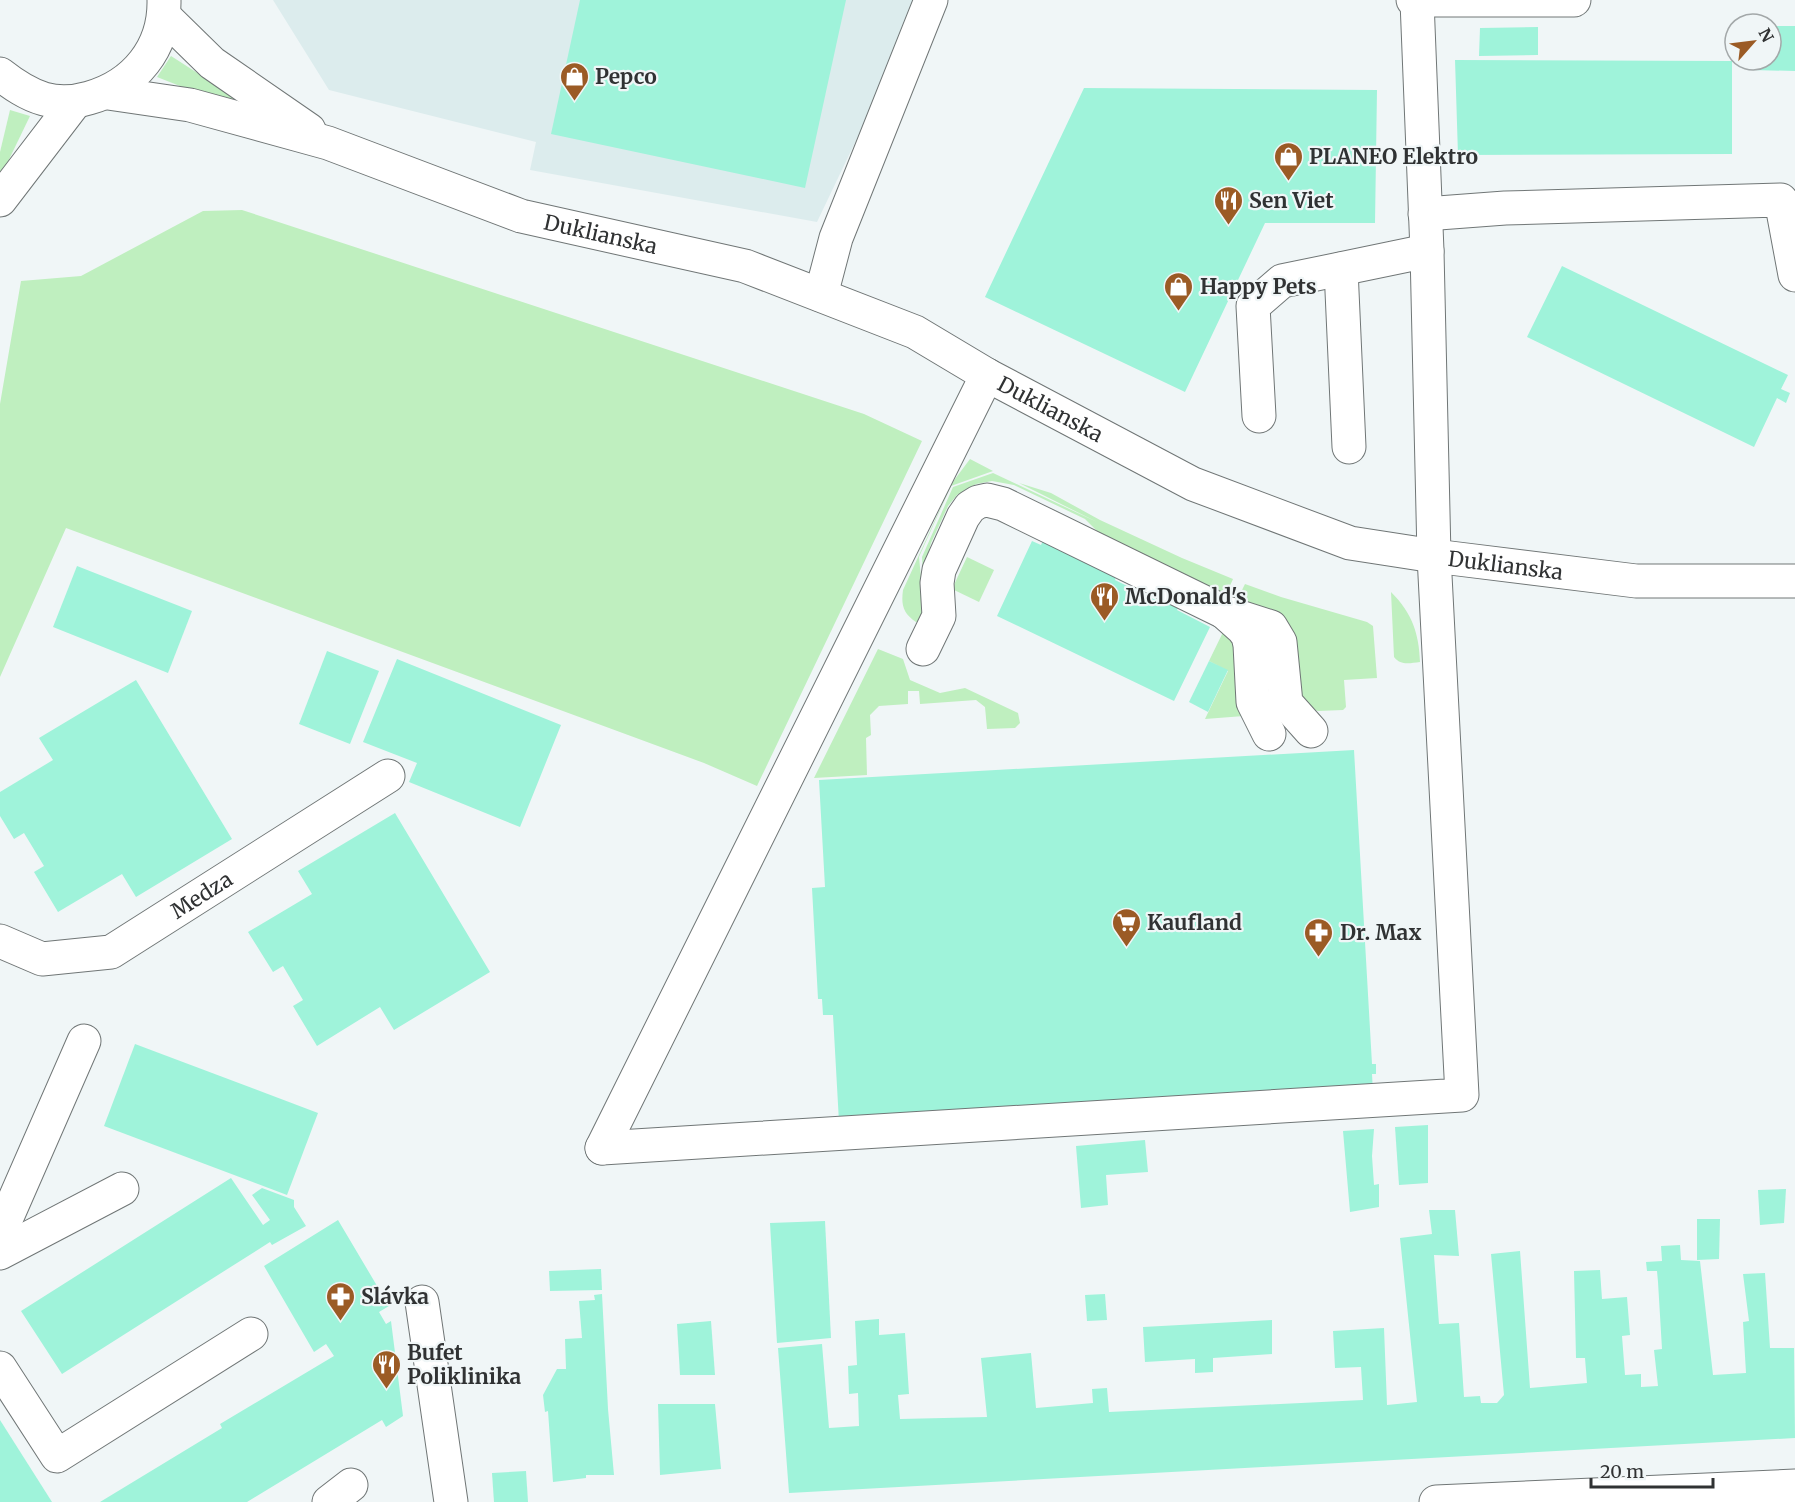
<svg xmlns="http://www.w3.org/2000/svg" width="1795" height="1502" viewBox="0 0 1795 1502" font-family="Merriweather,serif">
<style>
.built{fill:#dceced}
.green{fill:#bfefbf}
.building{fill:#9ff3da}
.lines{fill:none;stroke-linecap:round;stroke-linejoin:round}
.minor-casing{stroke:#707676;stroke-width:35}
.minor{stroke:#fff;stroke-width:33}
.labels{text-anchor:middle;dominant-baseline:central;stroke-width:4.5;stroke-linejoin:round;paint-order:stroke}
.poi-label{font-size:21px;font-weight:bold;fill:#303233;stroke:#f0f6f7;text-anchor:start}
.street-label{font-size:21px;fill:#303233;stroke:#f0f6f7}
</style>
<rect width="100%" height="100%" fill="#f0f6f7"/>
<polygon class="built" points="273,0 923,0 817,222 530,170 536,142 329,90"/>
<g class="green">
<polygon points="171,56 252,108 251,114 157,77"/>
<polygon points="10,110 30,116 2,174 0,173 0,152"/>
<polygon points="242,210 864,414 922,441 757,786 704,763 66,528 0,677 0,404 21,281 81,276 203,211"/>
<path d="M970 459 993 471 951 486 919 557 924 610 921 615 925 610 922 557 953 487 993 473 1097 522 1019 483 1051 493 1100 520 1182 558 1233 579 1224 599 1109 543 1085 519 1014 485 992 481 976 484 957 495 948 506 931 543 927 558 929 615 925 621 916 622C903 613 901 605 903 590L952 483Z"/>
<polygon points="967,557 994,570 979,602 952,589"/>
<polygon points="1245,584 1281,597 1367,622 1373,626 1377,678 1344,680 1346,707 1343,710 1318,711 1303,706 1235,604"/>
<path d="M1391 592C1412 613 1419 633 1420 662 1410 663 1401 666 1394 657Z"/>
<polygon points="1226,626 1233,633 1244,716 1205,719 1228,671 1209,661"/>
<polygon points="878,649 903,659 910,680 940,693 965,688 1018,713 1020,723 1015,728 987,729 985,707 976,700 920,704 919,691 908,691 908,704 879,706 870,715 871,735 866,738 867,775 814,778"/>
</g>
<g class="building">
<polygon points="580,0 846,0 805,188 551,134"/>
<polygon points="1771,26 1795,26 1795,71 1752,70 1752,60 1771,60"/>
<polygon points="1538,27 1538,55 1479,56 1480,28"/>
<polygon points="1455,60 1732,61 1732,154 1458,155"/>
<polygon points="1084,88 1377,90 1375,223 1265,223 1185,392 985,297"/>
<polygon points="1562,266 1788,375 1781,389 1790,393 1786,403 1777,398 1754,447 1527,337"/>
<polygon points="1044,538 1117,574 1115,580 1162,603 1166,597 1180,604 1177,610 1210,627 1174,701 997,616 1032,541 1041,545"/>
<polygon points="77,566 192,611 168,673 53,627"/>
<polygon points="327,651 379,671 350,744 299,724"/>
<polygon points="397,659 561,725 520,827 409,782 417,763 363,742"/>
<polygon points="1209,661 1228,670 1208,712 1189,702"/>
<polygon points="136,680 232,839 136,897 122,874 58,912 34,872 44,866 24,833 14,839 0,816 0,792 53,760 39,738"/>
<polygon points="1354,750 1372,1064 1376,1064 1376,1074 1372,1074 1373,1093 839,1122 833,1015 823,1015 822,999 818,999 812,888 825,887 819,780"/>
<polygon points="395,813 490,972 394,1030 380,1007 317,1046 293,1006 303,1000 283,966 273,972 248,932 312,894 298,871"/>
<polygon points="135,1044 318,1113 287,1195 104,1126"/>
<polygon points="1428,1125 1428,1183 1399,1185 1395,1127"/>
<polygon points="1374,1129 1372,1156 1374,1185 1379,1184 1379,1207 1350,1212 1343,1131"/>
<polygon points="1145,1140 1148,1172 1106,1175 1108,1205 1081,1208 1076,1146"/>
<polygon points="231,1178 263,1225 270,1220 252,1195 262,1188 294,1200 294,1207 306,1226 272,1245 270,1242 62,1374 21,1311"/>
<polygon points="1786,1189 1784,1223 1760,1225 1758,1190"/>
<polygon points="1429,1210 1455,1210 1459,1256 1434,1255 1439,1324 1459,1323 1464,1397 1480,1396 1481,1403 1497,1403 1504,1395 1491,1254 1520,1251 1530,1388 1587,1383 1585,1358 1576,1358 1574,1271 1600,1270 1602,1299 1627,1297 1630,1335 1622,1336 1625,1375 1641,1374 1641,1387 1658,1386 1654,1350 1662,1349 1658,1282 1657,1271 1647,1271 1646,1262 1662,1261 1661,1246 1680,1245 1681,1260 1700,1261 1713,1375 1746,1373 1743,1322 1749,1321 1743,1274 1765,1273 1770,1348 1794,1348 1795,1438 789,1493 778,1348 822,1344 829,1428 859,1426 858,1393 849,1394 848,1366 857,1365 855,1321 879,1319 879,1335 905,1333 909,1394 898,1395 900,1419 987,1417 981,1358 1031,1353 1036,1408 1093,1403 1092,1389 1107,1388 1109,1412 1363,1400 1361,1367 1335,1368 1333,1331 1384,1328 1387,1405 1417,1402 1400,1238 1432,1234"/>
<polygon points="1697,1219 1720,1219 1719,1259 1697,1260"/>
<polygon points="338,1220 389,1306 379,1312 386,1324 391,1321 403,1416 386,1427 382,1420 247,1502 100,1502 222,1428 220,1424 334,1356 326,1344 314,1352 264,1266"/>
<polygon points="825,1221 831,1338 777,1343 770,1223"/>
<polygon points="601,1269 602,1290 550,1291 549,1271"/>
<polygon points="602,1294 608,1409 614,1475 586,1475 586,1478 553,1482 548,1411 545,1412 543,1395 557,1369 566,1369 565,1339 582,1338 579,1301 595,1300 594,1295"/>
<polygon points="1105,1294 1107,1320 1087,1321 1085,1295"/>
<polygon points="1272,1320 1272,1354 1213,1358 1213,1372 1195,1373 1195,1359 1145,1362 1143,1327"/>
<polygon points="711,1321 715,1375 680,1375 677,1324"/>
<polygon points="658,1404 715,1404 721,1469 660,1475"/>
<polygon points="0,1420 52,1502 0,1502"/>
<polygon points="526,1471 528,1502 494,1502 492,1473"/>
</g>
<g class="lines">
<defs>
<g id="minor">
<polyline points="1413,0 1574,0"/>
<polyline points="164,16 212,63 309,130"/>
<path d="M0 74C14 85 27 94 44 99 58 103 75 102 89 98 135 85 165 48 164 0"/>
<path id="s1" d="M108 93 190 105 328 143 521 216 745 266 915 332 987 375 1193 484 1350 543 1434 556 1636 581H1795"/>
<polyline points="0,200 75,102"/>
<polyline points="1425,214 1505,208 1781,200 1795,275"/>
<polyline points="1341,269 1349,447"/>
<polyline points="821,295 836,238 931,0"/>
<polyline points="1259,416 1253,306 1282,281 1427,251"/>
<polyline points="1224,612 1243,629 1248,636 1250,645 1253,702 1269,734"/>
<polyline points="923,649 939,616 937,583 939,570 963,517 970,507 978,502 987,500 1003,504 1224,612 1271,627 1280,642 1286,703 1311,731"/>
<path id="s2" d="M0 941 42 959 111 952 388 776"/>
<polyline points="602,1148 1462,1095 1434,556 1427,251 1417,1"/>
<polyline points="602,1148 987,375"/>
<polyline points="0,1233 84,1041"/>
<polyline points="0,1253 122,1189"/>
<polyline points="422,1302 451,1502"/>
<polyline points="0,1368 57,1456 251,1334"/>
<polyline points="329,1502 351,1485"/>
<polyline points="1436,1502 1795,1486"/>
</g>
</defs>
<use href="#minor" class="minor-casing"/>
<use href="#minor" class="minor"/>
</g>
<defs>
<symbol id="shop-pin" viewBox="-11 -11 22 30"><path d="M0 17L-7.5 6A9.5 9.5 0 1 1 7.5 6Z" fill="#9b5b25" stroke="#f0f6f7"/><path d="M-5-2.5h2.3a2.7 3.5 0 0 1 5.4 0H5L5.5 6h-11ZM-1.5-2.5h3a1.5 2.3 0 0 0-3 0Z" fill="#fff"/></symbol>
<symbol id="restaurant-pin" viewBox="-11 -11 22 30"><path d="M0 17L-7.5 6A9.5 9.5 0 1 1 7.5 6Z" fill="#9b5b25" stroke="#f0f6f7"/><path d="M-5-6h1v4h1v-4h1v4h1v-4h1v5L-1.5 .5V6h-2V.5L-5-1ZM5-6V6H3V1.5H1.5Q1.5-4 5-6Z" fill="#fff"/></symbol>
<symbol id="supermarket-pin" viewBox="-11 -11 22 30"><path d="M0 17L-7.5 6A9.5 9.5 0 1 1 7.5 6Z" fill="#9b5b25" stroke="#f0f6f7"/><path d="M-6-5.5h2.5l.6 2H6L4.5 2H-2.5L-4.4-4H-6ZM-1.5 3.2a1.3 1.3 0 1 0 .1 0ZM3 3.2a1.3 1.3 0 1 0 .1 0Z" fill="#fff"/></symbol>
<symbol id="pharmacy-pin" viewBox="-11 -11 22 30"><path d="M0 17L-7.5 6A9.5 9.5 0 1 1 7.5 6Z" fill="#9b5b25" stroke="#f0f6f7"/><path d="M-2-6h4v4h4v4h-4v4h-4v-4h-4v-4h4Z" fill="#fff"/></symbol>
</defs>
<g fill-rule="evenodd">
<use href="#shop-pin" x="558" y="60" width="33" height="45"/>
<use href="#shop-pin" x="1272" y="140" width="33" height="45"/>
<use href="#restaurant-pin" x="1212" y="184" width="33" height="45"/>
<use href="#shop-pin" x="1162" y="270" width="33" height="45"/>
<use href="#restaurant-pin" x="1088" y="580" width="33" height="45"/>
<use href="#supermarket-pin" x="1110" y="906" width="33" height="45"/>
<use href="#pharmacy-pin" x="1302" y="916" width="33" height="45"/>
<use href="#pharmacy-pin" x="324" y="1280" width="33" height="45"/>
<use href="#restaurant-pin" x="370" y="1348" width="33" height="45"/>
</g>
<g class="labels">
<g class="poi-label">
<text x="595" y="76">Pepco</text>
<text x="1309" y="156">PLANEO Elektro</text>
<text x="1249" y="200">Sen Viet</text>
<text x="1200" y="286">Happy Pets</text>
<text x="1125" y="596">McDonald's</text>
<text x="1147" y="922">Kaufland</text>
<text x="1340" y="932">Dr. Max</text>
<text x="361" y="1296">Slávka</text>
<text x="407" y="1352">Bufet<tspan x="407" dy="24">Poliklinika</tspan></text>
</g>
<g class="street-label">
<text stroke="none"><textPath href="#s1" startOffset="514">Duklianska</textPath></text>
<text stroke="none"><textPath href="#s1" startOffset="1000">Duklianska</textPath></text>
<text stroke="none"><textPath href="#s1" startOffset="1486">Duklianska</textPath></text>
<text stroke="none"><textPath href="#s2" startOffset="222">Medza</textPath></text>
</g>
</g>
<g transform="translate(1753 42) rotate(62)"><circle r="28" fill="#f0f6f7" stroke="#a3a8a9" stroke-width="1.5"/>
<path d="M0-4.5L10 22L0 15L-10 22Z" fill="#9b5b25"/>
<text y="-9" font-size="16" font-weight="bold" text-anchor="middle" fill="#303233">N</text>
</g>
<path d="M1591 1478v9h122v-9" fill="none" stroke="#303233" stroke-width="3"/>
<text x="1600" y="1478" font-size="18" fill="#303233" stroke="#f0f6f7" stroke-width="4.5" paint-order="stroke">20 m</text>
</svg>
